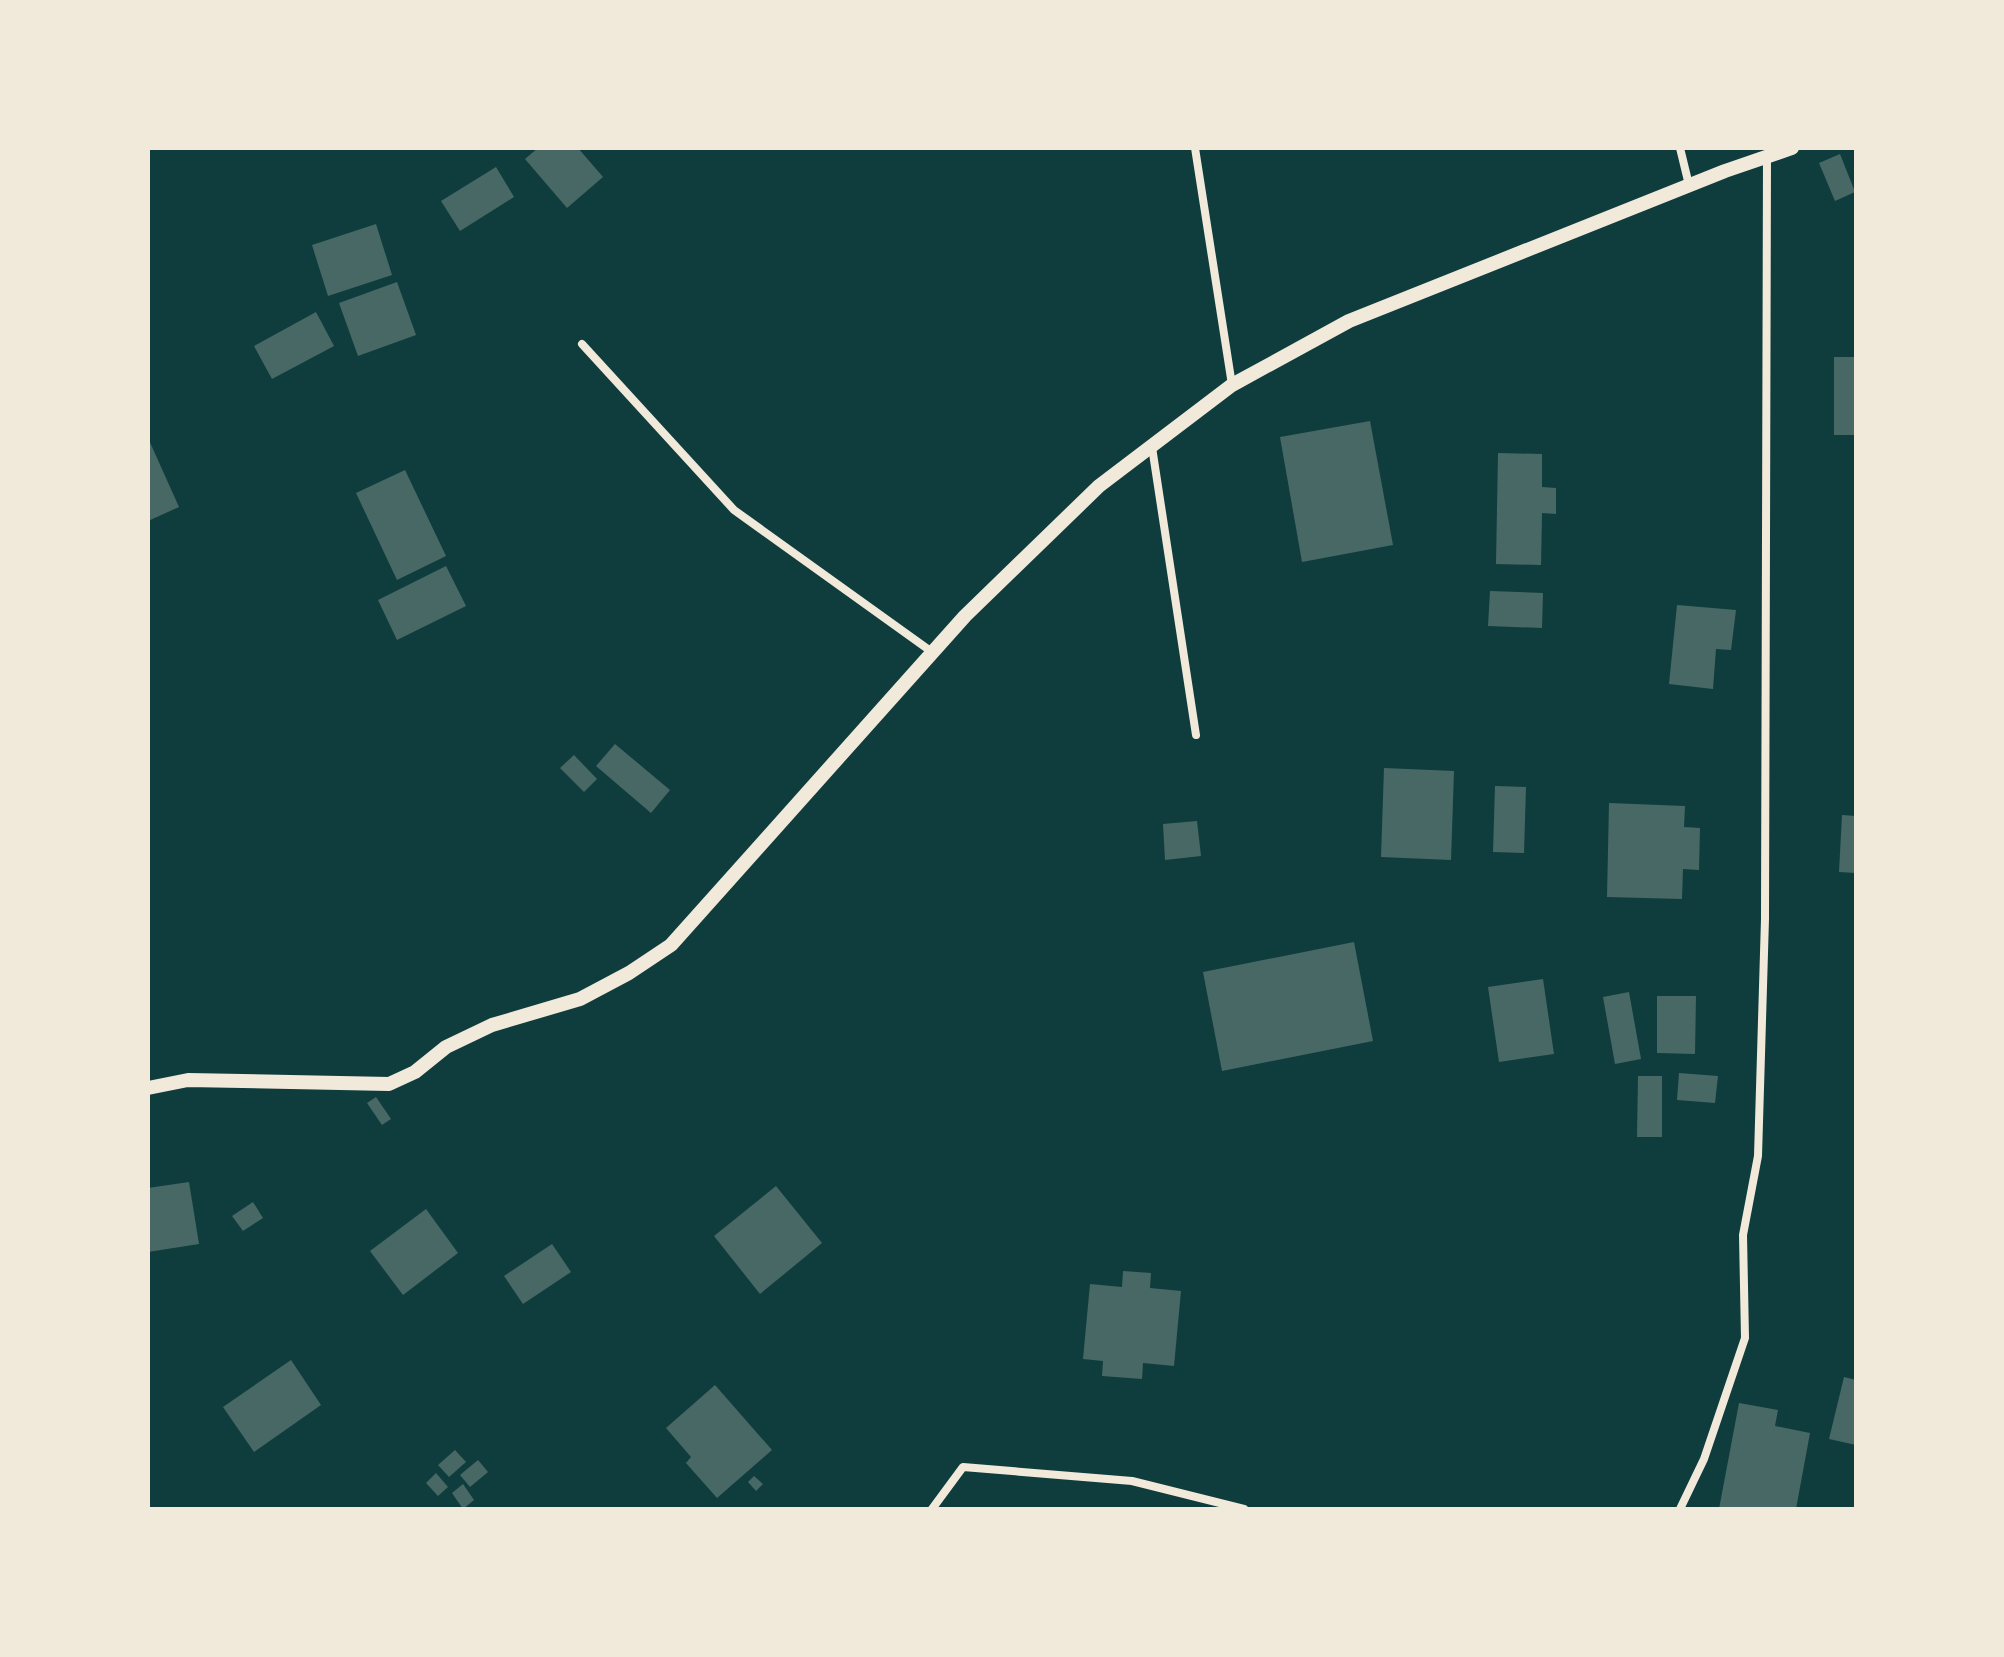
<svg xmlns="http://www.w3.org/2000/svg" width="2004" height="1657" font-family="Lato,sans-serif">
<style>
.building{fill:#486865}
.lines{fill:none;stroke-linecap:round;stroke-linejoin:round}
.minor{stroke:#f1e9da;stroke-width:8}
.tertiary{stroke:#f1e9da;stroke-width:14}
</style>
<rect width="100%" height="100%" fill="#0f3d3e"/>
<g class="building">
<path d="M538,148H578L603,177L567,208L525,159Z"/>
<path d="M1840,154L1855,192L1835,201L1819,163Z"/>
<path d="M496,167L514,197L460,231L441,201Z"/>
<path d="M376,224L392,275L328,296L312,245Z"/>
<path d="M397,282L416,335L358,356L339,303Z"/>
<path d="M316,312L334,346L272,379L254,346Z"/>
<rect x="1834" y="357" width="22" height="78"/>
<path d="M1370,421L1393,545L1302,562L1280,437Z"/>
<path d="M148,438L179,507L148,521Z"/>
<path d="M1498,453L1542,454V487L1556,488V514L1542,513L1541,565L1496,564Z"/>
<path d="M405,470L446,556L397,580L356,493Z"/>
<path d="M446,566L466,606L397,640L378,600Z"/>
<path d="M1490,591L1543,593L1542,628L1488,626Z"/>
<path d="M1677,605L1736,610L1731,650L1716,649L1713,689L1669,684Z"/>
<path d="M615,744L670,790L651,813L596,766Z"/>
<path d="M574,755L597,779L584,792L560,768Z"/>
<path d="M1384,768L1454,771L1451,860L1381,857Z"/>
<path d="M1495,786L1526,787L1524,853L1493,852Z"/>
<path d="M1609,803L1685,806L1684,827L1700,828L1699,870L1683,869L1682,899L1607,897Z"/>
<path d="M1842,815L1856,816V873L1839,872Z"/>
<path d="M1197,821L1201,856L1165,860L1163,824Z"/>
<path d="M1354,942L1373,1041L1222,1071L1203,972Z"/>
<path d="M1543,979L1554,1054L1499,1062L1488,987Z"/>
<path d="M1629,992L1641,1059L1615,1064L1603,997Z"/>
<path d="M1657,996H1696L1695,1054L1657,1053Z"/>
<path d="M1679,1073L1718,1076L1715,1103L1677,1100Z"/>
<path d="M1638,1076H1662V1137H1637Z"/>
<path d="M376,1097L391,1119L382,1125L367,1103Z"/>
<path d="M189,1182L199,1244L148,1252V1188Z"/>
<path d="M776,1186L822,1243L760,1294L714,1236Z"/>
<path d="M253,1202L263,1218L243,1231L232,1216Z"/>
<path d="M426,1209L458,1253L403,1295L370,1251Z"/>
<path d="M552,1244L571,1272L523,1304L504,1276Z"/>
<path d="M1123,1271L1151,1273L1150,1288L1181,1291L1174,1366L1143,1363L1142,1379L1102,1376L1103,1361L1083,1359L1090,1284L1122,1287Z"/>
<path d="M291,1360L321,1405L254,1452L223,1407Z"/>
<path d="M1844,1377L1856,1380V1445L1829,1439Z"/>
<path d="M715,1385L772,1450L717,1498L686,1463L691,1457L666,1428Z"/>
<path d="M1739,1403L1778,1410L1775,1426L1810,1433L1796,1509H1719Z"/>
<path d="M455,1450L466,1462L449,1477L438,1465Z"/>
<path d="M478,1460L488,1472L470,1487L460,1475Z"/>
<path d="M436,1473L448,1487L438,1496L426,1483Z"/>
<path d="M754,1476L763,1484L756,1491L748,1482Z"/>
<path d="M463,1484L474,1500L463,1509L452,1493Z"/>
</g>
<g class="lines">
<g class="minor">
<path d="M1195,148L1232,385"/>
<path d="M1680,148L1689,185"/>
<path d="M582,344L734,510L932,652"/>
<path d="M1152,447L1196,735"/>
<path d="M932,1509L963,1467L1132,1481L1244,1509"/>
<path d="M1680,1509L1704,1459L1745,1338L1743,1235L1758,1156L1765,919L1767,156"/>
</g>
<path class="tertiary" d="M148,1088L188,1080L389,1084L415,1072L446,1047L492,1025L580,999L629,973L671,945L965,616L1099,486L1232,385L1349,321L1725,171L1792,148"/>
</g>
<rect width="2004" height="1657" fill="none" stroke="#f1e9da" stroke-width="300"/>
</svg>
